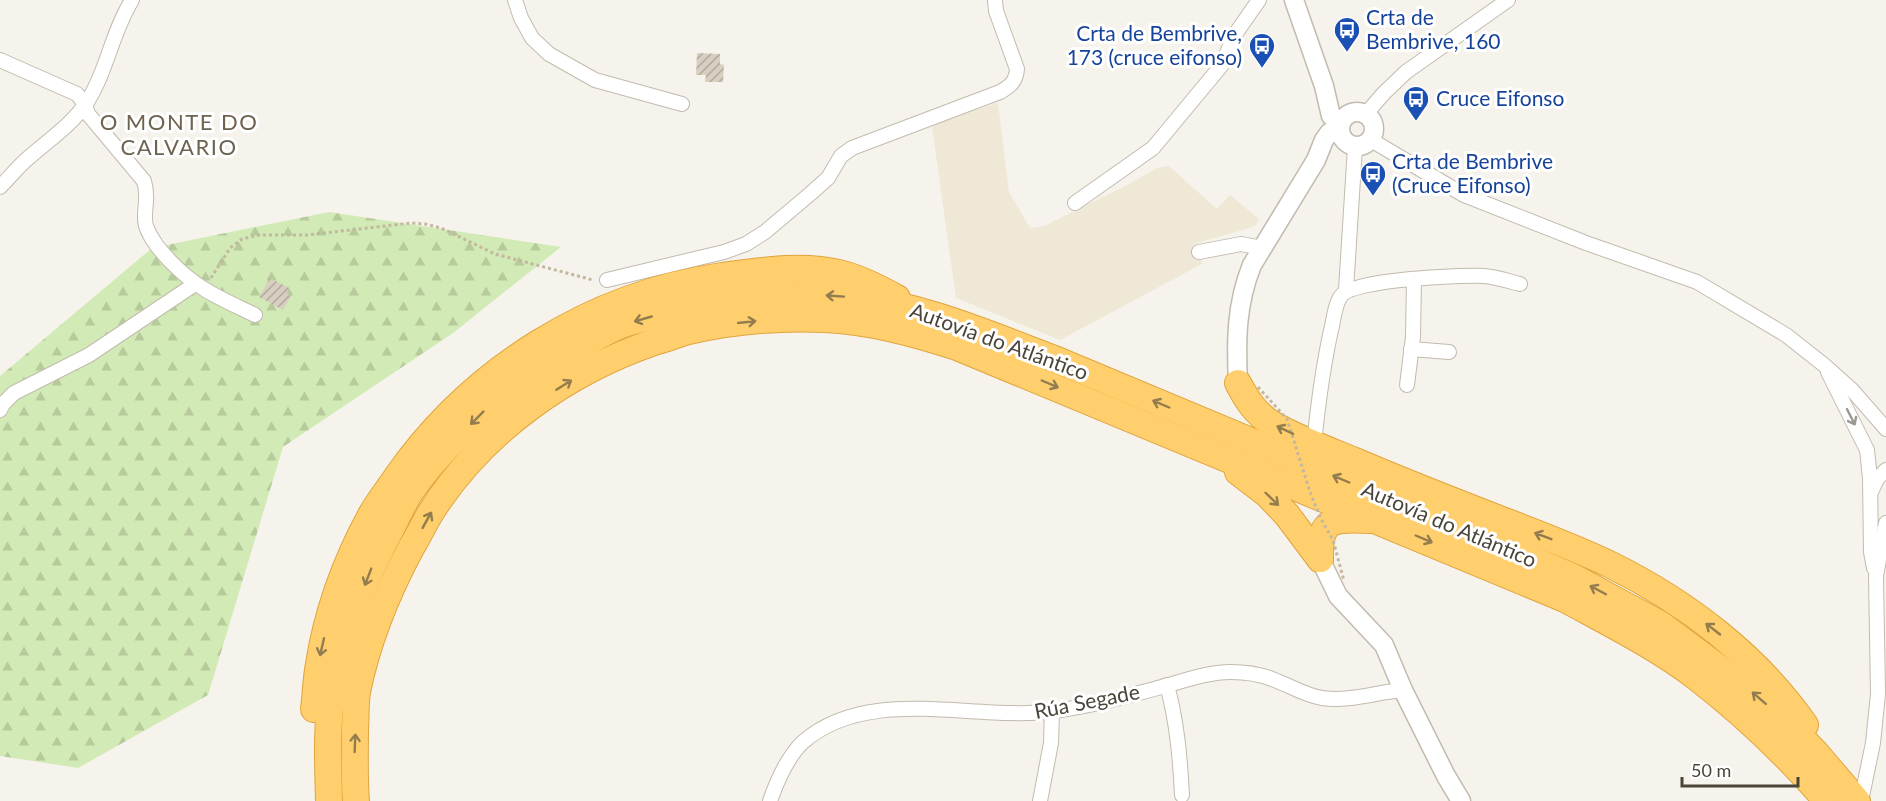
<svg xmlns="http://www.w3.org/2000/svg" width="1886" height="801" font-family="Lato,sans-serif">
<style>
.education{fill:#efe8d6}
.forest{fill:url(#forest-firs)}
.building{fill:url(#building-hatch)}
.lines{fill:none;stroke-linecap:round;stroke-linejoin:round}
.minor-casing{stroke:#c2bbae;stroke-width:16}
.tertiary-casing{stroke:#c2bbae;stroke-width:21}
.motorway-casing{stroke:#e0a43c;stroke-width:28}
.path{stroke:#c4b79f;stroke-width:3;stroke-dasharray:3 3;stroke-linecap:butt}
.minor{stroke:#fff;stroke-width:14}
.tertiary{stroke:#fff;stroke-width:18}
.motorway{stroke:#ffcf6e;stroke-width:26}
.path-bridge{stroke:#c4b79f;stroke-width:3;stroke-dasharray:3 3;stroke-linecap:butt}
.oneway{stroke:#937c4e}
.oneway2{stroke:#9c9892}
.labels{text-anchor:middle;stroke-width:6;stroke-linejoin:round;paint-order:stroke}
.transit-label{font-size:21px;fill:#164399;stroke:#fff;text-anchor:start}
.street-label{font-size:21px;fill:#4b4439;stroke:#fff}
.neighbourhood-label{font-size:22px;letter-spacing:1.5px;fill:#6e6250;stroke:#fff}
</style>
<defs>
<pattern id="forest-firs" width="22" height="20" patternUnits="userSpaceOnUse" patternTransform="scale(1.5)"><rect width="22" height="20" fill="#d2eab5"/><path d="M5 1l3.5 6h-7zM16 11l3.5 6h-7z" fill="#b6ca9c"/></pattern>
<pattern id="building-hatch" width="6" height="6" patternUnits="userSpaceOnUse" patternTransform="scale(1.5)"><rect width="6" height="6" fill="#d8cfc1"/><path d="M-1 1l2-2M0 6l6-6M5 7l2-2" fill="none" stroke="#b1aa9e"/></pattern>
</defs>
<rect width="100%" height="100%" fill="#f6f3ec"/>
<path class="education" d="M998,103L1009,192L1030,228L1044,226L1131,183L1157,168L1169,166L1217,209L1230,195L1259,219L1256,225L1246,229L1197,243L1202,264L1060,340L956,298L932,127L940,121Z"/>
<path class="forest" d="M329,212L561,247L453,333L283,447L208,695L78,768L0,756V376L152,248Z"/>
<g class="building">
<path d="M697,53L720,54V64L724,65L723,82H705L706,75H696Z"/>
<path d="M270,278L289,288L287,293L291,296L283,310L259,297Z"/>
</g>
<g class="lines">
<g class="minor-casing">
<g id="minor">
<path d="M515,0L521,18L532,38L549,54L595,80L682,104"/>
<path d="M0,60L77,94L85,104L88,114L144,181C150,200 142,211 146,226C151,240 160,250 170,261C198,290 220,298 255,315"/>
<path d="M1366,114L1383,94L1406,72L1508,0"/>
<path d="M1371,140L1464,195L1586,243L1697,282L1786,335L1824,365L1852,390L1886,429"/>
<path d="M0,187C9,178 17,168 26,160C47,141 71,126 87,102C107,71 112,32 132,0"/>
<path d="M1075,203L1153,148L1221,66L1236,33L1259,0"/>
<path d="M1199,252L1241,244L1262,248"/>
<path d="M607,280L724,252L746,244L765,232L810,194L828,178L841,156L852,148L1000,92C1011,86 1016,81 1017,69L996,11L995,0"/>
<path d="M1346,290L1355,147"/>
<path d="M1411,349L1449,352"/>
<path d="M1828,372L1867,450L1870,478L1871,552L1874,568"/>
<path d="M1407,385L1413,337L1414,279"/>
<path d="M0,410L3,404L14,393L89,355L195,284"/>
<path d="M1314,444C1318,404 1323,365 1332,326C1334,317 1335,304 1341,296C1352,279 1462,275 1484,276C1496,277 1508,281 1520,284"/>
<path d="M1871,492L1877,479L1886,470"/>
<path d="M1167,685C1177,722 1180,757 1182,795"/>
<path d="M770,801C777,781 787,757 803,742C870,684 974,722 1054,711C1092,706 1128,696 1165,686C1186,680 1209,672 1231,672C1244,672 1259,674 1272,679C1289,685 1304,695 1322,698C1350,702 1376,692 1403,690"/>
<path d="M1040,801L1051,743L1052,712"/>
<path d="M1861,801L1873,743L1878,694L1876,576L1886,523"/>
</g>
</g>
<g class="tertiary-casing">
<g id="tertiary">
<path d="M1294,0L1324,86L1331,116L1341,123"/>
<circle cx="1357" cy="129" r="17"/>
<path d="M1238,383C1236,342 1236,304 1252,265L1316,160L1324,140L1329,133L1340,127"/>
<path d="M1320,559L1338,596L1384,645L1403,690L1446,776L1461,801"/>
</g>
</g>
<g class="motorway-casing">
<g id="motorway">
<path d="M1238,383C1247,400 1255,413 1272,424C1298,439 1328,450 1355,461C1404,482 1453,501 1502,520C1539,534 1576,548 1611,565C1686,602 1757,656 1805,725"/>
<path d="M1238,472L1268,495L1287,515L1320,559"/>
<path d="M1320,559C1319,517 1334,518 1371,520"/>
<path d="M314,709C316,694 316,679 319,664C327,613 346,561 371,515C378,502 388,490 396,478C471,370 592,294 722,276C760,271 802,264 839,273C860,278 879,288 897,298"/>
<path d="M329,801C328,763 326,724 333,686C344,631 367,574 393,525C399,513 405,499 413,488C449,437 500,397 552,364C574,350 597,335 621,325C634,320 648,318 661,314C722,297 784,290 847,297C919,304 986,333 1052,358L1500,545L1575,578L1608,596L1660,624L1754,694L1785,721L1816,753L1857,801"/>
<path d="M356,801C354,777 355,753 355,728C356,717 355,704 357,692C367,642 387,593 411,548C419,535 425,521 433,509C484,430 567,372 654,342C666,339 677,334 689,331C733,321 778,317 824,319C870,321 914,333 957,347L1565,599C1609,623 1655,646 1695,676C1743,713 1787,755 1827,801"/>
</g>
</g>
<path class="path" d="M211,278L230,248L242,239L259,235H307L411,223L425,224L441,228L495,254L593,280"/>
<use href="#minor" class="minor"/>
<use href="#tertiary" class="tertiary"/>
<use href="#motorway" class="motorway"/>
<path class="path-bridge" d="M1258,387L1287,419L1310,492L1321,519L1333,540L1344,581"/>
</g>
<defs><path id="oneway-shaft" d="M-6 0H5M1.5-3L5.5 0L1.5 3" fill="none" stroke-width="1.6" stroke-linecap="round" stroke-linejoin="round" transform="scale(1.5)"/></defs>
<g class="oneway">
<use href="#oneway-shaft" transform="translate(835 296) rotate(-176)"/>
<use href="#oneway-shaft" transform="translate(643 319) rotate(164)"/>
<use href="#oneway-shaft" transform="translate(747 322) rotate(-6)"/>
<use href="#oneway-shaft" transform="translate(1050 384) rotate(23)"/>
<use href="#oneway-shaft" transform="translate(564 385) rotate(-32)"/>
<use href="#oneway-shaft" transform="translate(1161 404) rotate(-157)"/>
<use href="#oneway-shaft" transform="translate(477 418) rotate(135)"/>
<use href="#oneway-shaft" transform="translate(1285 430) rotate(-154)"/>
<use href="#oneway-shaft" transform="translate(1341 479) rotate(-157)"/>
<use href="#oneway-shaft" transform="translate(1272 499) rotate(44)"/>
<use href="#oneway-shaft" transform="translate(427 520) rotate(-61)"/>
<use href="#oneway-shaft" transform="translate(1543 536) rotate(-159)"/>
<use href="#oneway-shaft" transform="translate(1424 539) rotate(23)"/>
<use href="#oneway-shaft" transform="translate(368 577) rotate(111)"/>
<use href="#oneway-shaft" transform="translate(1598 590) rotate(-152)"/>
<use href="#oneway-shaft" transform="translate(1713 629) rotate(-142)"/>
<use href="#oneway-shaft" transform="translate(322 647) rotate(103)"/>
<use href="#oneway-shaft" transform="translate(1759 698) rotate(-139)"/>
<use href="#oneway-shaft" transform="translate(355 743) rotate(-88)"/>
</g>
<use class="oneway2" href="#oneway-shaft" transform="translate(1851 417) rotate(63)"/>
<defs>
<g id="bus-pin" transform="scale(1.35)"><path d="M0 17L-7.5 6A9.5 9.5 0 1 1 7.5 6Z" fill="#1a4fb4" stroke="#fff"/><path d="M-5-6H5V4H4V6H2V4H-2V6H-4V4H-5ZM-3.5-4V0h7V-4ZM-3.5 1.2v1.5H-2V1.2ZM2 1.2v1.5H3.5V1.2Z" fill="#fff"/></g>
</defs>
<g fill-rule="evenodd">
<use href="#bus-pin" x="1347" y="30"/>
<use href="#bus-pin" x="1262" y="46"/>
<use href="#bus-pin" x="1416" y="99"/>
<use href="#bus-pin" x="1373" y="174"/>
</g>
<g class="labels">
<g class="transit-label">
<text x="1366" y="25">Crta de<tspan x="1366" dy="24">Bembrive, 160</tspan></text>
<text x="1242" y="41" text-anchor="end">Crta de Bembrive,<tspan x="1242" dy="24">173 (cruce eifonso)</tspan></text>
<text x="1436" y="106">Cruce Eifonso</text>
<text x="1392" y="169">Crta de Bembrive<tspan x="1392" dy="24">(Cruce Eifonso)</tspan></text>
</g>
<g class="street-label">
<text transform="translate(999 342) rotate(20)" y="7">Autovía do Atlántico</text>
<text transform="translate(1449 525) rotate(23)" y="7">Autovía do Atlántico</text>
<text transform="translate(1087 702) rotate(-11)" y="7">Rúa Segade</text>
</g>
<g class="neighbourhood-label">
<text x="179" y="130">O MONTE DO<tspan x="179" dy="25">CALVARIO</tspan></text>
</g>
</g>
<path d="M1682 777v9h116v-9" fill="none" stroke="#4b4439" stroke-width="3"/>
<text x="1691" y="777" font-size="18" fill="#4b4439" stroke="#ffffff" stroke-width="4.5" paint-order="stroke">50 m</text>
</svg>
